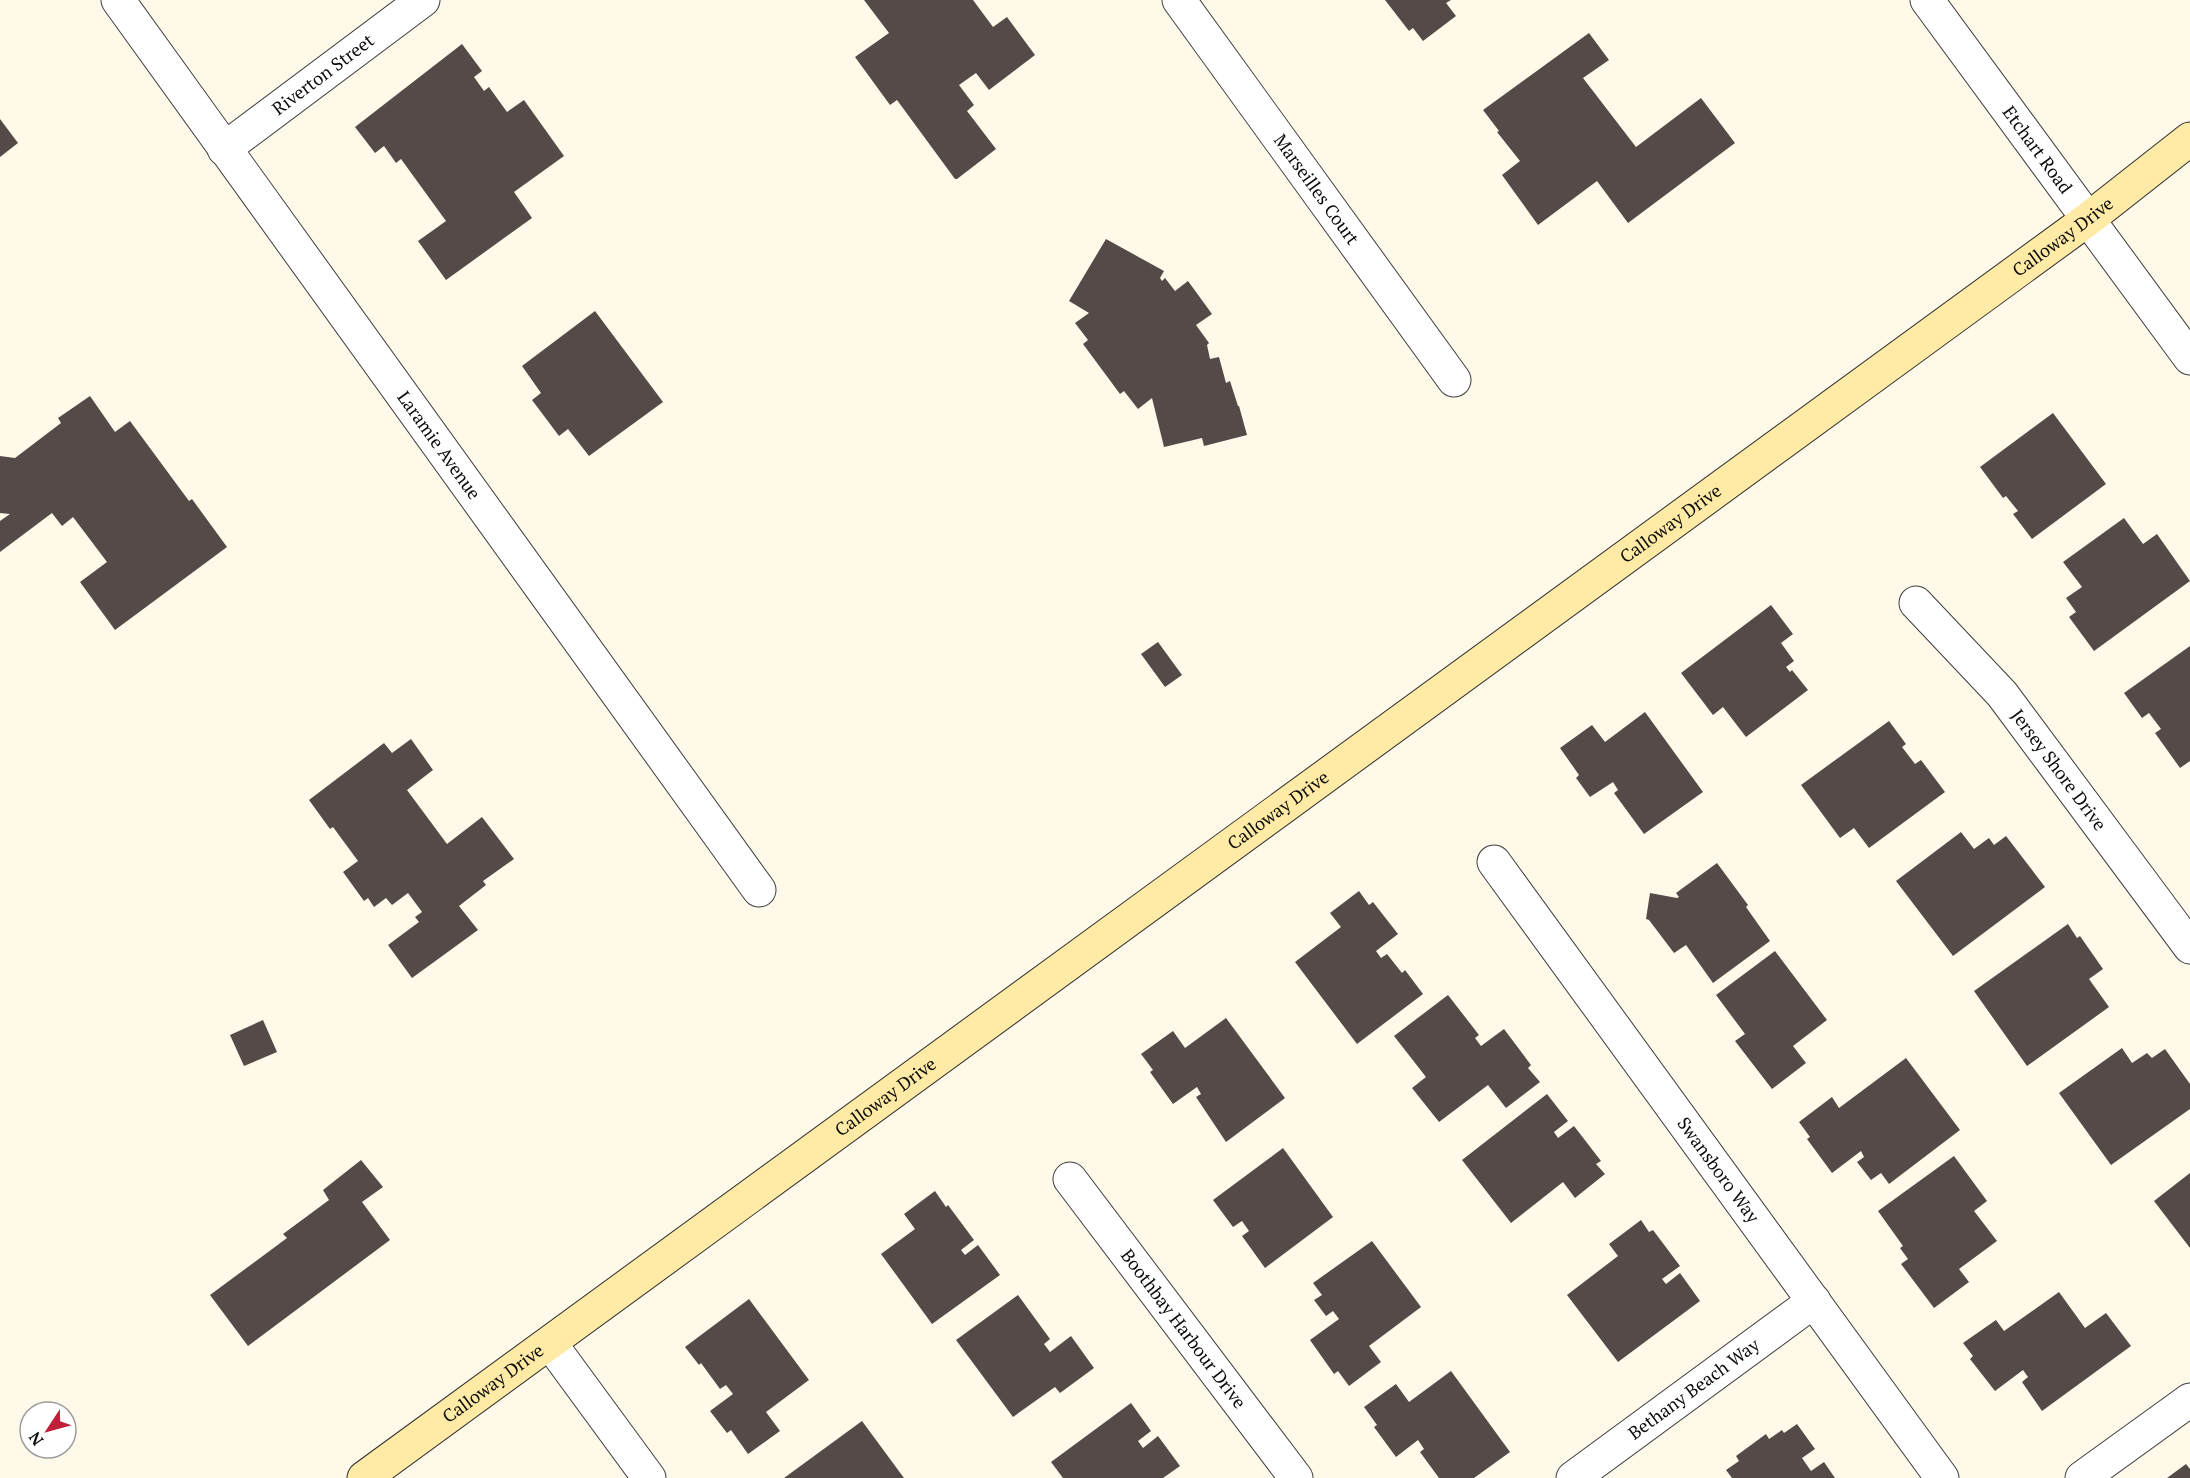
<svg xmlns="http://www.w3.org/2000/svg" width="2190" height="1478" font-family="'PT Serif',serif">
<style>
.building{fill:#544b48}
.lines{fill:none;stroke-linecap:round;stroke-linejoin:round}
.minor-casing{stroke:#3e3e3e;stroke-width:35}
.tertiary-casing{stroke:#3e3e3e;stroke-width:35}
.secondary-casing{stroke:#2d2d2d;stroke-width:35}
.minor{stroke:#fff;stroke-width:33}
.tertiary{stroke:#fff;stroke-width:33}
.secondary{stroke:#ffeba5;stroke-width:33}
.labels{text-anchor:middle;stroke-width:6;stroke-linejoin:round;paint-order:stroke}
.street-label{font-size:18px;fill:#0b0b0b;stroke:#fff}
</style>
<rect width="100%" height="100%" fill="#fff9ea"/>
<g class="building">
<path d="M864,0H973L993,27L1007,17L1035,55L989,90L976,73L959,85L974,105L967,111L996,149L957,179H955L897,100L890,105L855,57L889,33Z"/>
<path d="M1385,0H1451L1446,3L1456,16L1423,41L1413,28L1409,31Z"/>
<path d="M1589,33L1609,60L1583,78L1636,147L1701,98L1735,143L1628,223L1597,181L1538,225L1502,175L1520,161L1497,132L1499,131L1483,110Z"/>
<path d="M462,44L482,71L474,77L484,91L489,87L507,112L524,100L564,156L514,192L532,218L446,280L418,241L446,221L401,159L396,163L384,146L375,153L355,127Z"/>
<path d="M0,119L18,143L0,157Z"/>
<path d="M1106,239L1164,271L1160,278L1162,281L1165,278L1175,291L1188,281L1212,314L1196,325L1209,343L1207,345L1210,359L1219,357L1226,383L1230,381L1238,406H1239L1247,435L1204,446L1202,438L1164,447L1152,398L1138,409L1124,391L1120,394L1083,344L1088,340L1075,323L1089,313L1069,301Z"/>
<path d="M595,311L663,402L589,456L568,429L559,436L532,400L541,393L522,366Z"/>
<path d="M90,396L115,432L130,421L189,501L192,499L227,547L115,630L80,582L107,562L73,517L62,526L52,513L0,552V521L10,514L0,513V456L15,458L61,423L58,418Z"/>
<path d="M2053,413L2106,484L2032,539L2013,514L2018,511L2006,496L2003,498L1980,467Z"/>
<path d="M2124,518L2143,544L2157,534L2190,581L2094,651L2069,617L2076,612L2066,598L2082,587L2063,562Z"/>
<path d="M1771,605L1793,634L1781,643L1794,661L1786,667L1790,672L1792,670L1808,690L1746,737L1723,707L1713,715L1681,673Z"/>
<path d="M1158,642L1182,675L1165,687L1141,654Z"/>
<path d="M2190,646V761L2180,768L2155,733L2161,729L2149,713L2142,718L2124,693Z"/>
<path d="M1645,712L1703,792L1644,834L1614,793L1618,790L1613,782L1590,797L1576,778L1579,775L1560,748L1592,725L1605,742Z"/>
<path d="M1889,721L1906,744L1902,747L1915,764L1921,760L1945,792L1869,848L1854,828L1840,838L1801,785Z"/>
<path d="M411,739L433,770L407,790L447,844L482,817L514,859L483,881L486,885L459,906L478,930L412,978L388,945L419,922L415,917L422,912L408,893L392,905L386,898L374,907L368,898L364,901L343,872L358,861L333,827L330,829L309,800L384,743L392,753Z"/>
<path d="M1961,832L1974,849L1989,838L1994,845L2006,836L2045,887L1953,956L1896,881Z"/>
<path d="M1717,863L1748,905L1746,907L1770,941L1713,983L1686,945L1674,953L1649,920L1646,919L1650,893L1677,898L1679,897L1676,893Z"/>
<path d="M1359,891L1369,905L1373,902L1398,934L1376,951L1381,958L1387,954L1402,973L1405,970L1423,994L1357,1044L1295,962L1341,927L1330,913Z"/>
<path d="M2068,924L2077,938L2080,936L2103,969L2089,979L2109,1007L2027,1066L1974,991Z"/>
<path d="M1775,951L1827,1020L1793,1046L1806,1063L1772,1089L1735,1041L1745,1034L1716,995Z"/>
<path d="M1448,995L1479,1035L1475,1038L1481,1046L1504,1029L1531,1065L1528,1068L1540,1082L1506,1108L1488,1085L1439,1122L1412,1088L1426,1077L1394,1036Z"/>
<path d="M1226,1018L1285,1098L1226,1142L1196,1097L1201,1094L1197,1087L1173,1104L1150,1072L1153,1070L1141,1054L1173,1031L1185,1048Z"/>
<path d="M263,1020L277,1052L244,1066L230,1035Z"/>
<path d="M2122,1048L2132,1063L2147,1053L2152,1058L2165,1049L2190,1084V1109L2111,1165L2059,1093Z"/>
<path d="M1906,1058L1960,1130L1889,1184L1881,1173L1871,1180L1857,1162L1864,1157L1861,1151L1832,1173L1807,1139L1810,1137L1799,1122L1832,1097L1839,1108Z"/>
<path d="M1547,1094L1568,1121L1554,1132L1558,1138L1574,1126L1601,1161L1596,1164L1605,1174L1575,1198L1563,1182L1511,1223L1462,1160Z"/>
<path d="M1283,1148L1333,1217L1265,1268L1242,1236L1249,1231L1242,1221L1233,1227L1213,1200Z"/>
<path d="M1954,1156L1987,1201L1974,1211L1997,1241L1959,1269L1969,1282L1934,1308L1901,1264L1908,1259L1900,1248L1903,1246L1878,1211Z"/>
<path d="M361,1160L383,1187L362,1202L390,1240L248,1346L210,1295L287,1238L283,1234L329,1200L323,1190Z"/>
<path d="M2190,1173V1248L2154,1201Z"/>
<path d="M935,1191L946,1207L948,1205L974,1240L961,1250L965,1255L978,1245L1000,1275L932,1324L881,1254L915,1229L904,1214Z"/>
<path d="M1641,1220L1649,1232L1653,1230L1680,1266L1662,1279L1666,1284L1680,1273L1700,1301L1618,1362L1567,1295L1618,1256L1609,1244Z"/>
<path d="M1372,1241L1421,1307L1369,1346L1381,1362L1349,1386L1338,1371L1334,1374L1310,1340L1339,1319L1333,1311L1326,1316L1314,1300L1322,1295L1313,1283Z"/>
<path d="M2059,1292L2085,1328L2106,1313L2131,1346L2042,1411L2022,1382L2028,1377L2023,1370L1995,1391L1970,1359L1973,1356L1963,1343L1996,1320L2004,1331Z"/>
<path d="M1018,1295L1050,1339L1044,1344L1050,1352L1071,1336L1094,1368L1060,1393L1055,1387L1013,1417L956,1340Z"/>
<path d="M749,1299L809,1380L766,1412L780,1431L748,1454L731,1430L727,1433L710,1411L733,1394L726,1385L720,1389L701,1363L699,1365L685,1347Z"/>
<path d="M1451,1371L1510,1452L1474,1478H1439L1420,1452L1424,1449L1418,1440L1396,1457L1374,1427L1377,1425L1364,1407L1396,1384L1409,1402Z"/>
<path d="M1131,1403L1151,1431L1138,1441L1143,1448L1158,1436L1180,1466L1163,1478H1063L1051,1462Z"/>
<path d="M862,1421L904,1478H784Z"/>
<path d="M1797,1424L1815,1449L1802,1458L1811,1471L1824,1462L1835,1478H1732L1726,1470L1739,1461L1736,1456L1766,1434L1769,1439L1782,1430L1784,1433Z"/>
<path d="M2186,1464L2190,1469V1478H2167Z"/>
</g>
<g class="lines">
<g class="minor-casing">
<g id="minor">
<path id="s1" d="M118,0L759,890"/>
<path id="s2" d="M1179,0L1454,380"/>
<path id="s3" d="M224,149L423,0"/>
<path id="s4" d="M1916,603L2002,694L2190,947"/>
<path id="s5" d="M1494,862L1942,1478"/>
<path id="s6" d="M1070,1179L1296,1478"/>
<path d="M550,1343L649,1478"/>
<path id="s7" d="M1573,1478L1814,1301"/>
<path d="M2082,1478L2190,1400"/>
</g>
</g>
<g class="tertiary-casing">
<g id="tertiary">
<path id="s8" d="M1927,0L2190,358"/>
</g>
</g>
<g class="secondary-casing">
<g id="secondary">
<path id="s9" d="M364,1478L2087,220L2190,139"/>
</g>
</g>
<use href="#minor" class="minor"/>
<use href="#tertiary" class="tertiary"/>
<use href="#secondary" class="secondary"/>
</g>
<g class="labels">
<g class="street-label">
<text dy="6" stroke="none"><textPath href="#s3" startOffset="124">Riverton Street</textPath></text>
<text dy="6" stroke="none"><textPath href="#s8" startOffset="186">Etchart Road</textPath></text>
<text dy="6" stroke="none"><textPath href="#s2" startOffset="234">Marseilles Court</textPath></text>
<text dy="6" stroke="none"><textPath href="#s9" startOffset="2104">Calloway Drive</textPath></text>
<text dy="6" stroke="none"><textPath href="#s1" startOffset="549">Laramie Avenue</textPath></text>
<text dy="6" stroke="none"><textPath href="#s9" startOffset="1618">Calloway Drive</textPath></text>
<text dy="6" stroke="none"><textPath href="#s4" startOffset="220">Jersey Shore Drive</textPath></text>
<text dy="6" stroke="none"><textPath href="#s9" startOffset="1132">Calloway Drive</textPath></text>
<text dy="6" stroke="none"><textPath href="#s9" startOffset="646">Calloway Drive</textPath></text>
<text dy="6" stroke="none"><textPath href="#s5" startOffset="381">Swansboro Way</textPath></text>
<text dy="6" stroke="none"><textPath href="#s6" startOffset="188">Boothbay Harbour Drive</textPath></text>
<text dy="6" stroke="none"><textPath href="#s9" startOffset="160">Calloway Drive</textPath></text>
<text dy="6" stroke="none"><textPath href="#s7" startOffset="150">Bethany Beach Way</textPath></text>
</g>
</g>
<g transform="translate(48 1430) rotate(234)"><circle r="28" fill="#ffffff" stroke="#9d9d9d" stroke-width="1.5"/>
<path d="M0-4.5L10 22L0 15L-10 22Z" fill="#bf2039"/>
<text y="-9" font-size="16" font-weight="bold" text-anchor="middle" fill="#0b0b0b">N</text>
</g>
</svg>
